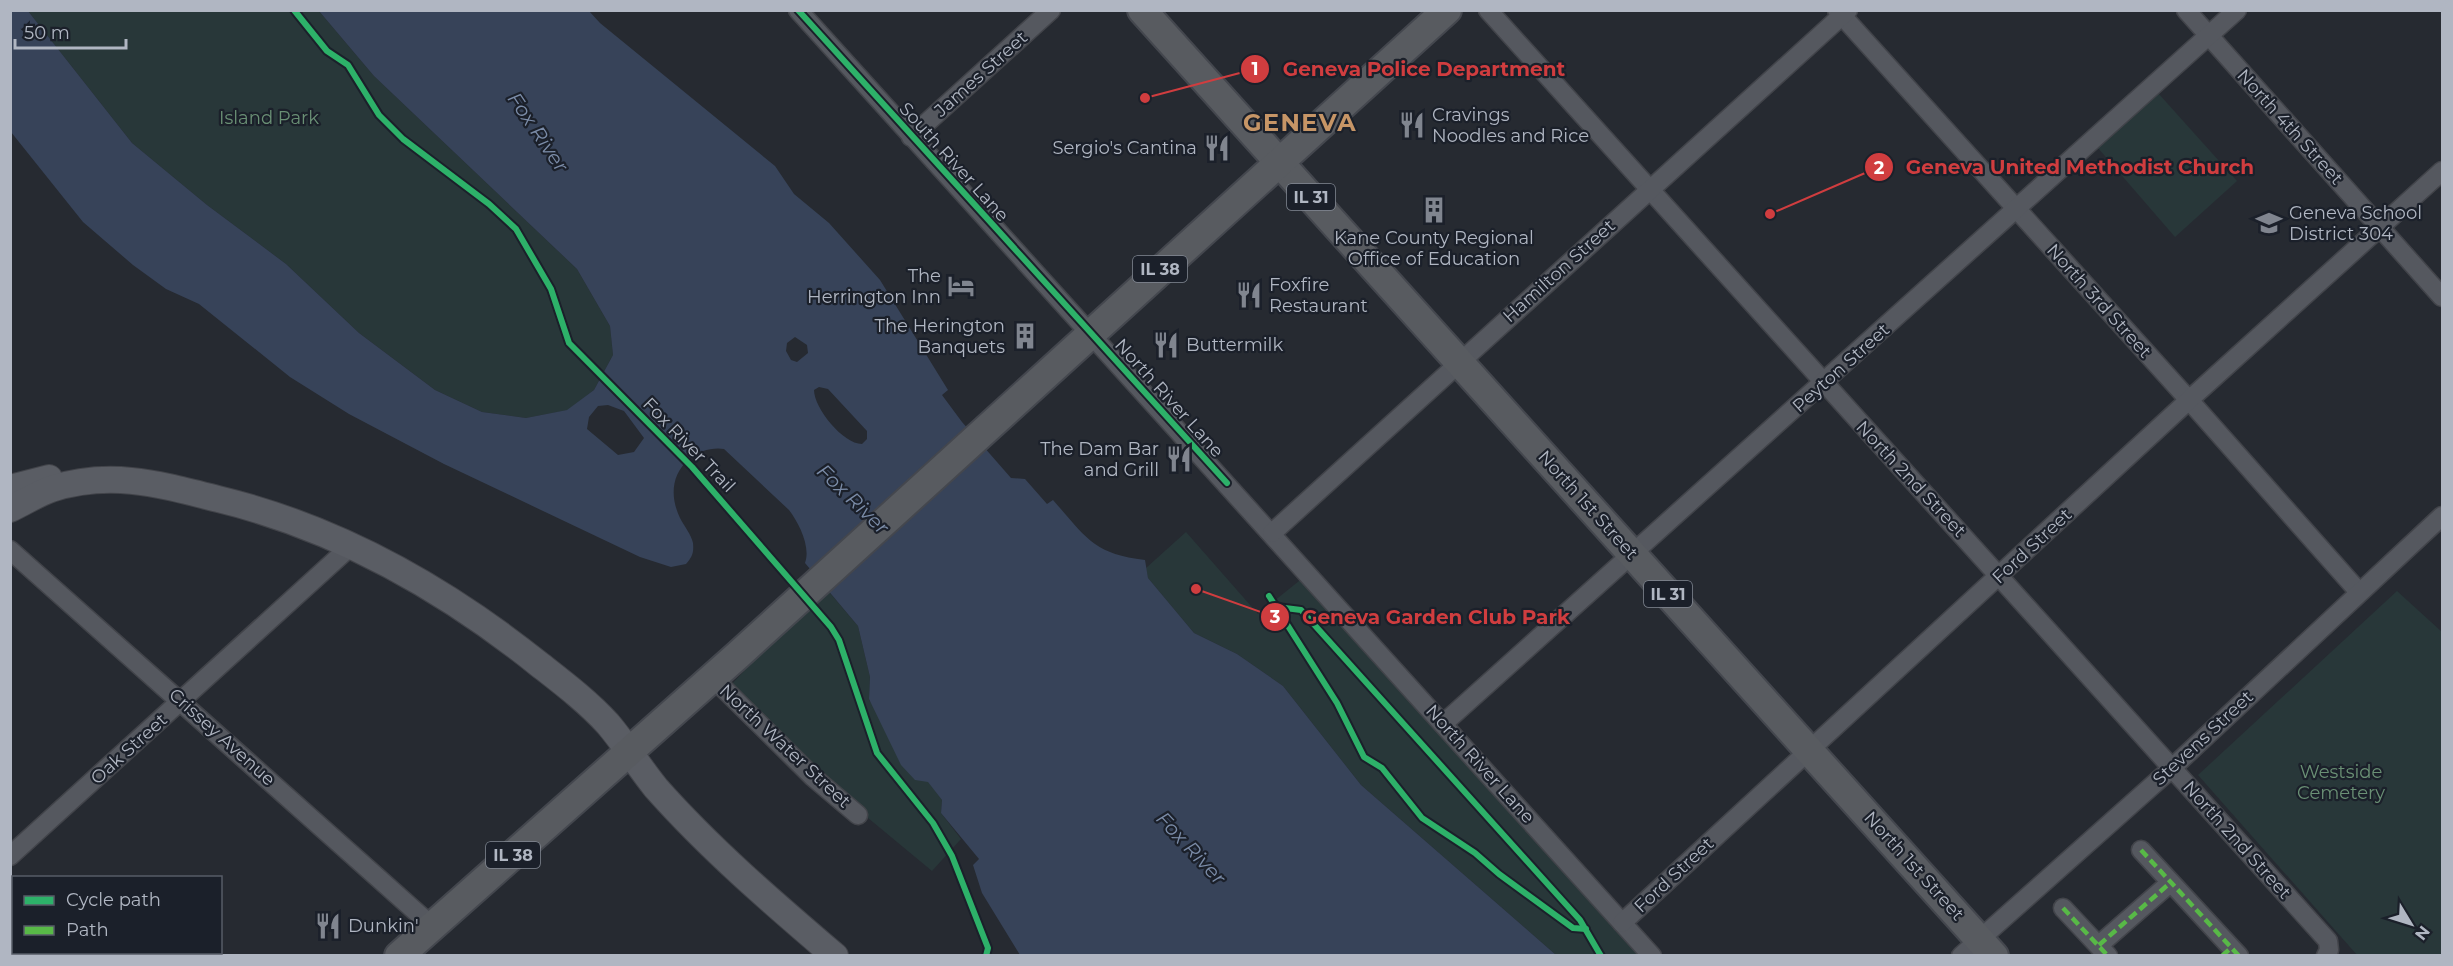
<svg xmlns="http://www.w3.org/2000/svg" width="2453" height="966" font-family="Montserrat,sans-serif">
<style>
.green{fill:#283739}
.water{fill:#374359;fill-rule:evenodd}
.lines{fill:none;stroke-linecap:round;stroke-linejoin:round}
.street-casing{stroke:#42444a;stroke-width:21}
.secondary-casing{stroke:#42444a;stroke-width:28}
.primary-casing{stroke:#44474e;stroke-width:32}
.street{stroke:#55585f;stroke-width:18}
.secondary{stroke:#5a5d64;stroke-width:26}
.primary{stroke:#585b60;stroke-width:28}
.quiet{stroke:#58b947;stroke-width:4.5;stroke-dasharray:9 4.5;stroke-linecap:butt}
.cycleway-casing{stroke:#1b202a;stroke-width:10}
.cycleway{stroke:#2db169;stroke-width:6}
.labels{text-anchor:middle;stroke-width:4.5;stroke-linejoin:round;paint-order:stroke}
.shield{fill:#1b202a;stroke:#838994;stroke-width:1.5}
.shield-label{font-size:16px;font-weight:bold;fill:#b0b6c2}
.street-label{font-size:18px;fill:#b0b6c2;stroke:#1b202a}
.poi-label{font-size:18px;fill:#b0b6c2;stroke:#1b202a;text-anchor:start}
.park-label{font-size:18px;fill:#6a9075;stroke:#1b202a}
.water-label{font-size:20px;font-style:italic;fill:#7b8ca8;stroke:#1b202a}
.district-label{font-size:24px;font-weight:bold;letter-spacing:1.5px;fill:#c69566;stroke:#1b202a}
.leader{fill:none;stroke:#d03d3f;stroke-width:2}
.callout-dot{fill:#d03d3f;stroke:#1b202a;stroke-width:2}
.mark-label{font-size:18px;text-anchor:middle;font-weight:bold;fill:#fff}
.callout-label{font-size:20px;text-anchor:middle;font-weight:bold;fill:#d03d3f;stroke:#1b202a;stroke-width:4.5;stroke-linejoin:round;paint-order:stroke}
</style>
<rect width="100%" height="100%" fill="#262a31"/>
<g class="green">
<path d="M28,11H319L374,76L577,269L610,326L613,355L594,390L568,410L526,418L482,412L435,390L359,333L286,264L207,205L132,143Z"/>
<path d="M2158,93L2237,181L2175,237L2098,148Z"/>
<path d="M1186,532L1258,614L1309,573L1652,955H1556L1361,785L1283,686L1237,654L1194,633L1148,578L1146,568Z"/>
<path d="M824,586L858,626L870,677L869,700L942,800L941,813L961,839L932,871L815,774L729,687Z"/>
<path d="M2397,591L2442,632V955H2357L2198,775Z"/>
</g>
<path class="water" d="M11,11H28L132,143L207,205L286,264L359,333L435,390L482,412L526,418L567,410L594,390L613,355L610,326L577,269L374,76L319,11H589L600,23L775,166L794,194L829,223L880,280L948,390L942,395L962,422L1011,478L1025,479L1047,504L1053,500C1086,537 1093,554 1145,560L1148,578L1194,633L1237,654L1283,686L1361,785L1556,955H1020L982,893L973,865L979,859L941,813L942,800L928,782L915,780L901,765L869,699L870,677L858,626L805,563C811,547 799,523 789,510L724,449C713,447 698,451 689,459C671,475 670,497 680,518C684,526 691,534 693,543C694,553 692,557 686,564L671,567L640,557L444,464L349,414L290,377L199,304L166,289L133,265L83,222L11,132ZM795,337L807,345L808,353L797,362L791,360L786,351L787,343ZM819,387L828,389L867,431V439L862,444C843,444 814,408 814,390ZM608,405L624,411L644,438L634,452L618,455L587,429L589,417L598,406Z"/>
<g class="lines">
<g class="street-casing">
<g id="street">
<path d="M798,10L1652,956"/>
<path d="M1488,10L2328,941L2329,950L2326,956"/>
<path d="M1837,10L2189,400L2359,592"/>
<path d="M2186,10L2442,297"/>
<path d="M911,137L1051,10"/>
<path d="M1272,533L1848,10"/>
<path d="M10,550L432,926"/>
<path d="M712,677L813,777L858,815"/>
<path d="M1444,723L2237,10"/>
<path d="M2141,850L2239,956"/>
<path d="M10,856L352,545"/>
<path d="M2063,908L2108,956"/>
<path d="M1622,923L2189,400L2442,171"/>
<path d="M2099,945L2170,883"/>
<path d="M10,954L12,956"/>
<path d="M1961,956L2172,768L2442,516"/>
</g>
</g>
<g class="secondary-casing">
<g id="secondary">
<path d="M10,488L49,478"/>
<path d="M10,509C23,503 37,494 51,489C111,470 159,484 218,499C338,528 444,588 540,665C563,683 588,702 608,724C625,744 639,767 656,788C710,849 773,903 835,956"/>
</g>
</g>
<g class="primary-casing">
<g id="primary">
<path d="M1142,10L1994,956"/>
<path d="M399,956L738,655L1447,10"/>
</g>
</g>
<use href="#street" class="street"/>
<use href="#secondary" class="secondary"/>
<use href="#primary" class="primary"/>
<g class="quiet">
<path d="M2141,850L2239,956"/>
<path d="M2063,908L2108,956"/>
<path d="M2099,945L2170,883"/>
<path d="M2222,956L2232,947"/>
</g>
<g class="cycleway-casing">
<g id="cycleway">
<path d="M294,10L327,51L348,65L379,115L403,139L489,204L516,229L551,289L569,343L692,467L831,627L839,640L877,753L933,823L952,856L988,948L986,956"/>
<path d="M798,10L1227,483"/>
<path d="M1269,596L1337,703L1364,757L1382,768L1422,818L1475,853L1499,874L1573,928L1586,929"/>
<path d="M1277,607L1301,610L1580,920L1601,956"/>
</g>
</g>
<use href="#cycleway" class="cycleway"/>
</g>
<defs>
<g id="restaurant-bare" transform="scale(2.07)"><path d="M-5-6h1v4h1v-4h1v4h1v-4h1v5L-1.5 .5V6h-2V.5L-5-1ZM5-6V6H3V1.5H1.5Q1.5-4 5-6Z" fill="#80858f" stroke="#1b202a" stroke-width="2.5" paint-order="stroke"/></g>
<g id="building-bare" transform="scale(2.07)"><path d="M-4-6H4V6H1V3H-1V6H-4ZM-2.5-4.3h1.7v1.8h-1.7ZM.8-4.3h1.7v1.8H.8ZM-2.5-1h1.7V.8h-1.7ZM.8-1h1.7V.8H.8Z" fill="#80858f" stroke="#1b202a" stroke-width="2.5" paint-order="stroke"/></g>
<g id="school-bare" transform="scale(2.07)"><path d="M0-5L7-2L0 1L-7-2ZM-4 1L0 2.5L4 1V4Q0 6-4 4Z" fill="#80858f" stroke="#1b202a" stroke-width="2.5" paint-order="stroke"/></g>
<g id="hotel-bare" transform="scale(2.07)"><path d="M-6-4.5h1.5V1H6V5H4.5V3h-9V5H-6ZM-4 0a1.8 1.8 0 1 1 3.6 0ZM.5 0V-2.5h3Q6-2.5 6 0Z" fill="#80858f" stroke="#1b202a" stroke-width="2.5" paint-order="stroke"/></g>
</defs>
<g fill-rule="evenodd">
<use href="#restaurant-bare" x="1412" y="125"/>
<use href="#restaurant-bare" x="1217" y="148"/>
<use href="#building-bare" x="1434" y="210"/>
<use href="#school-bare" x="2269" y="223"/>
<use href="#hotel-bare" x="961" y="286"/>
<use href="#restaurant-bare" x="1249" y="295"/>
<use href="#building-bare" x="1025" y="336"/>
<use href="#restaurant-bare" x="1166" y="345"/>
<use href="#restaurant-bare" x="1179" y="459"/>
<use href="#restaurant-bare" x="328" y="926"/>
</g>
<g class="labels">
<g class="shield">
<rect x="1287" y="184" width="48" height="26" rx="4.5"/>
<rect x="1133" y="256" width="54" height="26" rx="4.5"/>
<rect x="1644" y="581" width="48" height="26" rx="4.5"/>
<rect x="486" y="842" width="54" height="26" rx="4.5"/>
</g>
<g class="shield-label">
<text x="1311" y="203">IL 31</text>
<text x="1160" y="275">IL 38</text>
<text x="1668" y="600">IL 31</text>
<text x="513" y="861">IL 38</text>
</g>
<g class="street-label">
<text transform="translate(981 74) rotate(-42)" y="6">James Street</text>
<text transform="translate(2290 127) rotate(48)" y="6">North 4th Street</text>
<text transform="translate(954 162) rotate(48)" y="6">South River Lane</text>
<text transform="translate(1559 271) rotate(-42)" y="6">Hamilton Street</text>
<text transform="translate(2099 301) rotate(48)" y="6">North 3rd Street</text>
<text transform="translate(1841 368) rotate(-42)" y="6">Peyton Street</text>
<text transform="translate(1169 398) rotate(48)" y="6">North River Lane</text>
<text transform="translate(689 445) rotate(46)" y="6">Fox River Trail</text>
<text transform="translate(1911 479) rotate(47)" y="6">North 2nd Street</text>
<text transform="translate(1588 505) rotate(48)" y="6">North 1st Street</text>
<text transform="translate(2032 546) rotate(-43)" y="6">Ford Street</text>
<text transform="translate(222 737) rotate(42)" y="6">Crissey Avenue</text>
<text transform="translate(2203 738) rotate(-43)" y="6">Stevens Street</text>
<text transform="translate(785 746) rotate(43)" y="6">North Water Street</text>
<text transform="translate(129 749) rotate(-42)" y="6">Oak Street</text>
<text transform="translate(1480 764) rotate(48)" y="6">North River Lane</text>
<text transform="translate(2237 840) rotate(48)" y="6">North 2nd Street</text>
<text transform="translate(1914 866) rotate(48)" y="6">North 1st Street</text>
<text transform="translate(1674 875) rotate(-43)" y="6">Ford Street</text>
</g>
<g class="poi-label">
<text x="1432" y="121">Cravings<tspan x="1432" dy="21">Noodles and Rice</tspan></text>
<text x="1197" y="154" text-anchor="end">Sergio's Cantina</text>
<text x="2289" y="219">Geneva School<tspan x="2289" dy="21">District 304</tspan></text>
<text x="1434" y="244" text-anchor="middle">Kane County Regional<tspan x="1434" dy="21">Office of Education</tspan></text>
<text x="941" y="282" text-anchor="end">The<tspan x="941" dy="21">Herrington Inn</tspan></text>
<text x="1269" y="291">Foxfire<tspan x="1269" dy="21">Restaurant</tspan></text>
<text x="1005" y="332" text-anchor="end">The Herington<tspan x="1005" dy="21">Banquets</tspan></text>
<text x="1186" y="351">Buttermilk</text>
<text x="1159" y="455" text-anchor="end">The Dam Bar<tspan x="1159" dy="21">and Grill</tspan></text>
<text x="348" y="932">Dunkin'</text>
</g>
<g class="park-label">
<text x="269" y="124">Island Park</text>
<text x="2341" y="778">Westside<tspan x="2341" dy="21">Cemetery</tspan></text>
</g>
<g class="water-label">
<text transform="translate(538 132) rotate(56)" y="7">Fox River</text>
<text transform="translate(853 499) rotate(44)" y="7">Fox River</text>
<text transform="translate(1191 848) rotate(47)" y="7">Fox River</text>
</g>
<g class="district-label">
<text x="1300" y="131">GENEVA</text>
</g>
</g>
<path class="leader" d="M1145 98L1255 69M1770 214L1879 167M1196 589L1275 617"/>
<g class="callout-dot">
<circle cx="1145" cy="98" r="6"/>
<circle cx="1770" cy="214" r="6"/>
<circle cx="1196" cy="589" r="6"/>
<circle cx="1255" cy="69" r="15"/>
<circle cx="1879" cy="167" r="15"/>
<circle cx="1275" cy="617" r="15"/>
</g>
<g class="mark-label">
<text x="1255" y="75">1</text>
<text x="1879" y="174">2</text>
<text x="1275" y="623">3</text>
</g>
<g class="callout-label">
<text x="1424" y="76">Geneva Police Department</text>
<text x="2080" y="174">Geneva United Methodist Church</text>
<text x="1436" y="624">Geneva Garden Club Park</text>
</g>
<rect width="2453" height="966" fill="none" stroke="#b0b6c2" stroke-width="24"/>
<rect x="12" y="876" width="210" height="78" fill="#1b202a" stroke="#575c67" stroke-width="1.5"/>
<rect x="24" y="896" width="30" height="9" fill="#2db169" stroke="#575c67" stroke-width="1.5"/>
<text x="66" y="906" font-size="18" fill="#b0b6c2">Cycle path</text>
<rect x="24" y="926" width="30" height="9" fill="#58b947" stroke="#575c67" stroke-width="1.5"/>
<text x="66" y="936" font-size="18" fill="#b0b6c2">Path</text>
<g transform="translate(2411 924) rotate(128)" stroke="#1b202a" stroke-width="4.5" paint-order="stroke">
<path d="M0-4.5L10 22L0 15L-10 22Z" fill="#b0b6c2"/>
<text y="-9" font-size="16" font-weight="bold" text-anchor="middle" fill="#b0b6c2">N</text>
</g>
<path d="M15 39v9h111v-9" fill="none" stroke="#b0b6c2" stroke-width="3"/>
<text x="24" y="39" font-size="18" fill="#b0b6c2" stroke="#1b202a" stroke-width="4.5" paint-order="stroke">50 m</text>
</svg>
